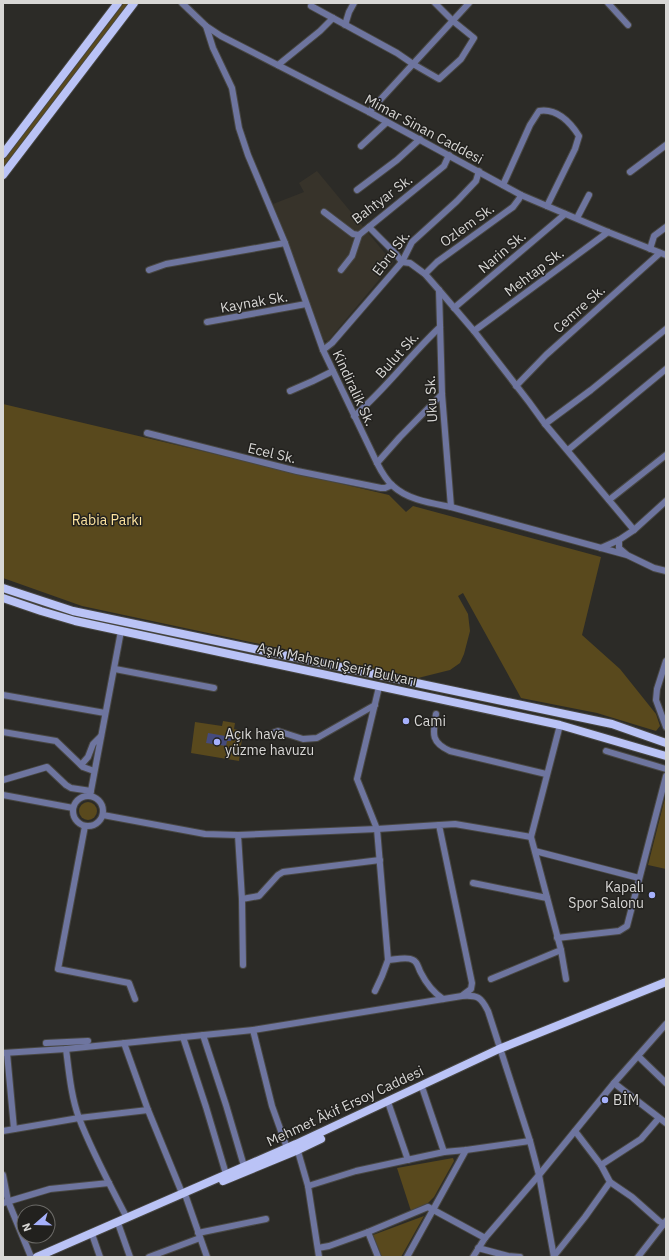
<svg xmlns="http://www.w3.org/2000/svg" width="669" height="1260" font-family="'IBM Plex Sans',sans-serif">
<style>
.built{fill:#37332a}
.green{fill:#59491d}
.water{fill:#454b7d}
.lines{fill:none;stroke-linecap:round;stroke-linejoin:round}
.minor-casing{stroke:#484743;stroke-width:8}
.major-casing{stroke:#484743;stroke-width:10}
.minor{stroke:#6e759f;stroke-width:6}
.major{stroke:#bac3f6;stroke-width:8}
.poi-dot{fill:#a6b1fc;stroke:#22211e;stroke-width:1.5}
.labels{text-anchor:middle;stroke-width:3;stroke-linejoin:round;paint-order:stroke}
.street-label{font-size:14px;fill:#d8d7d5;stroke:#22211e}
.park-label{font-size:14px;fill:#fce29e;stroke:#22211e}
.poi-label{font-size:14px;fill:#d8d7d5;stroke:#22211e;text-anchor:start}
</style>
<rect width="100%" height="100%" fill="#2c2b27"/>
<path class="built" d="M317,171L393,263L328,341L322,340L273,204L304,192L299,183Z"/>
<g class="green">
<path d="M124,3H129L3,169V161Z"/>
<path d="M3,404L389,495L406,512L413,506L601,557L582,635L620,669L656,714L660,726L656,731L597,713L521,698L463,593L458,596L468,614L470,631L464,654L460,663L450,670L418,678L82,606L3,578Z"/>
<path d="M223,721L235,723L234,729L243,731L239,761L191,753L195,722L222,726Z"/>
<path d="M666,794V869L648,865Z"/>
<circle cx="88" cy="811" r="9"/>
<path d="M453,1158L454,1161L434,1197L428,1203L411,1211L397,1168Z"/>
<path d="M424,1216L401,1257H382L373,1235Z"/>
</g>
<path class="water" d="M208,733L231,737V741H227L226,746L206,743Z"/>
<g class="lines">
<g class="minor-casing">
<g id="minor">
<path d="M182,3L206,26L221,36L369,112L521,195L608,232L666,255"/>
<path d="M608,3L628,25"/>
<path d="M311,6L397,53L413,64L439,79L461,59L474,38L453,21L435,3"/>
<path d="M345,25L349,12L354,3"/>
<path d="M206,26L213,48L232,88L239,128L248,155L285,243L323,350L377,463C381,471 386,480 393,486C408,500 431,503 451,507L627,555L654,568L666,571"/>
<path d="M278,65L320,31L333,18"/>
<path d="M369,112L469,3"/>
<path d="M361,146L387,122"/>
<path d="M630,172L666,145"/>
<path d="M503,185L530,125L539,111C557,108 570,122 579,136L575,149L547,206"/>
<path d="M357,190L397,160L420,139"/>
<path d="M324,212L353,234L359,235L444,166L449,155"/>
<path d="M577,218L589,195"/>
<path d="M369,227L396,254L402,262L410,263L425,274L439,290L474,331L529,402L545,424L634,530"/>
<path d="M650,249L654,236L666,227"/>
<path d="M149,270L166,264L285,243"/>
<path d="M341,270L352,256L359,235"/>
<path d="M425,274L437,262L513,207L519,199L521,195"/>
<path d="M439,290L442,394L451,507"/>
<path d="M454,308L565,214"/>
<path d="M207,322L306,304"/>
<path d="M474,331L608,232"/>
<path d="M323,350L332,343L402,262L412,242L457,201L476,181L479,171"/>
<path d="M516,386L546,355L660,253"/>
<path d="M290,391L313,381L333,371"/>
<path d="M354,416C386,389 410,355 440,327"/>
<path d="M545,424L591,390L666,329"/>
<path d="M147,433L297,471L381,488H385L392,485"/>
<path d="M568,450L666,369"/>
<path d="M377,463L400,437L442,394"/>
<path d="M609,500L666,455"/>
<path d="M619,540V548L626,554"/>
<path d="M601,548L619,540L634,530L666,501"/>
<path d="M666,661L657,689L656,700L666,727"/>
<path d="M115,669L214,688"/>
<path d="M379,687L357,779L377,829L388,960"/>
<path d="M3,695L105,713"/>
<path d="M436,714C433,733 430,742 450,751L546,774"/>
<path d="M3,732L56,741L83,767L94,771"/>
<path d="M272,733L278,731L303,739L317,738L375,705"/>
<path d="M606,751L666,769"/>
<path d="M81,765L88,757L93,744L101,736"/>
<path d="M3,780L47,767L66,785L71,788L91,791"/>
<path d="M3,795L73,808"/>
<path d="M90,796L121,631"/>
<circle cx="88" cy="811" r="15"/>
<path d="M103,815L205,834L238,835L377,829L439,825"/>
<path d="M85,826L58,969L129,983L135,999"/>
<path d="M238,835L242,899L243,965"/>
<path d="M535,851L639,878"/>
<path d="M473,883L547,898"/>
<path d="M242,899L259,896L278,875L283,872L380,860"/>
<path d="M557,938L619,931L627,926L666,776"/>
<path d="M561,950L566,979"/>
<path d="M491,979L561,950L531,837L560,725"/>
<path d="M375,991L382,976L388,960C394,960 407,956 413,960C418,962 418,968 421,973C426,983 433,992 443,999"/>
<path d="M463,995L471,989L472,983L439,825L455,824L531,837"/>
<path d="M253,1030L272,1106L287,1148"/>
<path d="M203,1035L226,1105L244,1166"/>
<path d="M183,1037L206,1107L226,1174"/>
<path d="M46,1043L88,1041"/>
<path d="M124,1043L148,1110L182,1193L186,1197L207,1257"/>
<path d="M66,1049C69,1072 71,1096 79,1118C92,1152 110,1185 127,1218"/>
<path d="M3,1053L66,1049L253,1030L462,996C478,995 481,997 488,1011L530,1141L539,1175L554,1257"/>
<path d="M7,1053L14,1129"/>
<path d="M638,1056L666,1083"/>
<path d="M614,1083L666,1123"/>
<path d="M423,1090L444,1152"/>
<path d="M389,1105L408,1160"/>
<path d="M3,1131L79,1118L148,1110"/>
<path d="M297,1148L308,1186L319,1257"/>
<path d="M601,1165L641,1139L659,1118"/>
<path d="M3,1175L8,1201L31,1257"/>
<path d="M610,1182L632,1197L659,1221L666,1225"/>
<path d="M308,1186L356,1171L444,1152L466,1150L530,1141"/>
<path d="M3,1203L50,1189L109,1183"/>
<path d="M119,1226L130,1257"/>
<path d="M368,1232L428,1207L485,1238"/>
<path d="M198,1233L266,1219"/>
<path d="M93,1237L100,1257"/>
<path d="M318,1248L329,1246L368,1232L378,1257"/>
<path d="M478,1248L508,1256L520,1257"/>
<path d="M554,1256L585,1217L610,1182L601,1165L575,1131"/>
<path d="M149,1257L200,1238"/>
<path d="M407,1257L466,1150"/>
<path d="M473,1257L485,1238L539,1175L614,1083L666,1024"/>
<path d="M638,1257L666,1221"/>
</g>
</g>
<g class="major-casing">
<g id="major">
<path d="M3,154L118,3"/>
<path d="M3,175L134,3"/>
<path d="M3,588L73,611L612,724L666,743"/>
<path d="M3,598L41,611L75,621L560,725L666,756"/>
<path d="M223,1181L298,1150L321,1139"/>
<path d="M37,1257L296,1144L499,1049L666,982"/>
</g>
</g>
<use href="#minor" class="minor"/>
<use href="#major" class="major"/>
</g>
<g class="poi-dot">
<circle cx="406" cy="721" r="4"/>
<circle cx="217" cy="742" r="4"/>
<circle cx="652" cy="895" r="4"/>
<circle cx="605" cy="1100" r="4"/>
</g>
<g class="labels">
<g class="street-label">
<text transform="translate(424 129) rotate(28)" y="5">Mimar Sinan Caddesi</text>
<text transform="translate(382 199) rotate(-37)" y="5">Bahtyar Sk.</text>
<text transform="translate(467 225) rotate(-36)" y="5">Ozlem Sk.</text>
<text transform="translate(502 252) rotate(-40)" y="5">Narin Sk.</text>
<text transform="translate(391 253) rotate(-53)" y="5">Ebru Sk.</text>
<text transform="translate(534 272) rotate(-37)" y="5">Mehtap Sk.</text>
<text transform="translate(254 302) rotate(-10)" y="5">Kaynak Sk.</text>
<text transform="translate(579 309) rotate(-42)" y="5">Cemre Sk.</text>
<text transform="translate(397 355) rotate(-48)" y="5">Bulut Sk.</text>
<text transform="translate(354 388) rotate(65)" y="5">Kindiralik Sk.</text>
<text transform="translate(431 399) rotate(-93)" y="5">Uku Sk.</text>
<text transform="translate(272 453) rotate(13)" y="5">Ecel Sk.</text>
<text transform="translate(337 664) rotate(12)" y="5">Aşık Mahsuni Şerif Bulvarı</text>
<text transform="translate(345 1106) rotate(-25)" y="5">Mehmet Âkif Ersoy Caddesi</text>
</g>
<g class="park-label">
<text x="107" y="525">Rabia Parkı</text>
</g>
<g class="poi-label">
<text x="414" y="726">Cami</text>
<text x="225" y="739">Açık hava<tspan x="225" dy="16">yüzme havuzu</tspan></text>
<text x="644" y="892" text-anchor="end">Kapalı<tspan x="644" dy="16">Spor Salonu</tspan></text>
<text x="613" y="1105">BİM</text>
</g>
</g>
<rect width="669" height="1260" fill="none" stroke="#d8d7d5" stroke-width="8"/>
<g transform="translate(36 1224) rotate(250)"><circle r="19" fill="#22211e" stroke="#6b6a67"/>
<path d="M0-3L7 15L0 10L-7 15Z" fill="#a6b1fc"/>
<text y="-6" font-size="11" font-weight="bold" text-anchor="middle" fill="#d8d7d5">N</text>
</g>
</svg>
